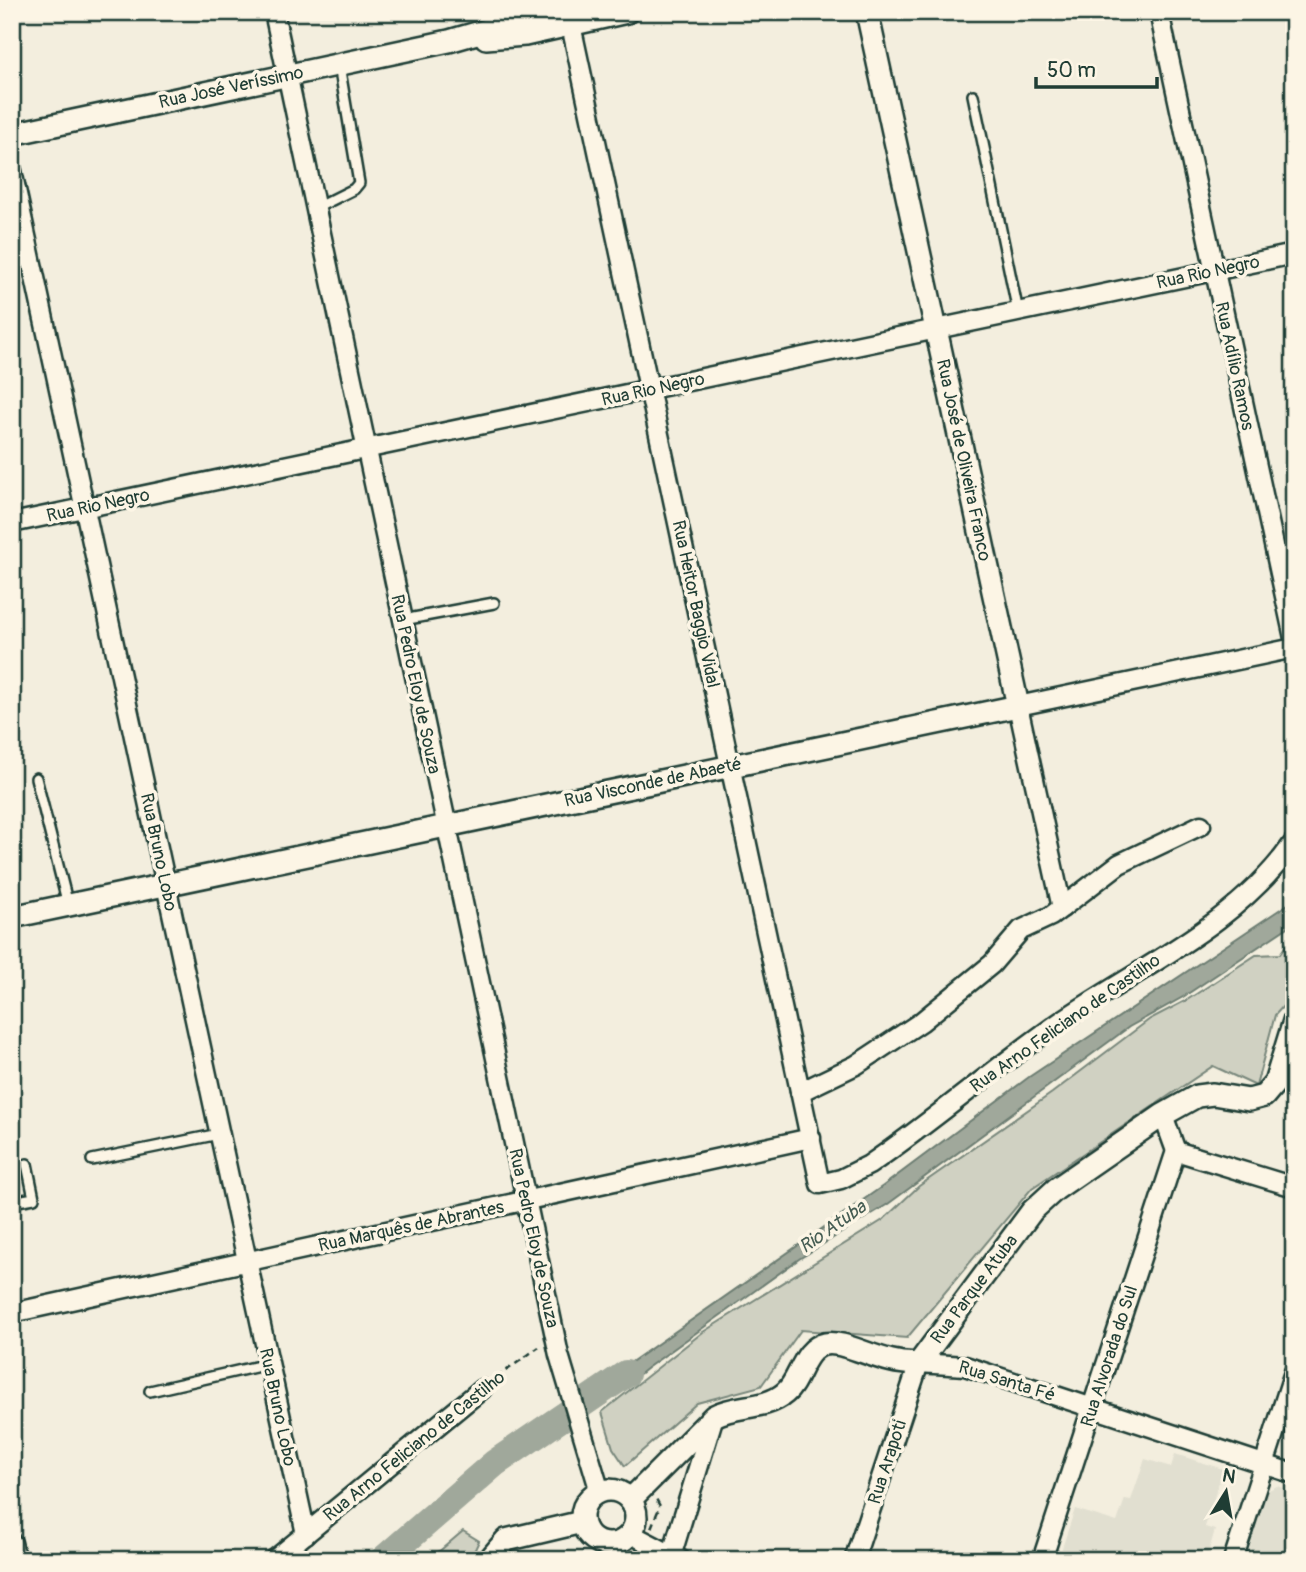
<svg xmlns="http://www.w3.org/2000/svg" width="1306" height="1572" font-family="Pangolin,sans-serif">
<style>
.built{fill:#e1dfd0}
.green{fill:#d0d1c2;stroke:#78877b;stroke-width:2}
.water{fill:#a0a89b;stroke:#6c7d72;stroke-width:2}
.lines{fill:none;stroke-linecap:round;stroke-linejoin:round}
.river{stroke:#a0a89b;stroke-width:28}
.service-casing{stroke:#1f3d34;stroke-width:14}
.minor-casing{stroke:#1f3d34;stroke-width:23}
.tertiary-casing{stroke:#1f3d34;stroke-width:26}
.path{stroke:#1f3d34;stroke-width:2.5;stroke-dasharray:7 5;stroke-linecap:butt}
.service{stroke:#fcf5e5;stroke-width:9}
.minor{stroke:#fcf5e5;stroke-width:18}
.tertiary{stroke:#fcf5e5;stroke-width:21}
.labels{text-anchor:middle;stroke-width:7;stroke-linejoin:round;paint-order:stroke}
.street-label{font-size:18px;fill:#1f3d34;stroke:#fcf5e5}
.water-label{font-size:19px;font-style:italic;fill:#465d53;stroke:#fcf5e5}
</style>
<rect width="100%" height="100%" fill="#f3eede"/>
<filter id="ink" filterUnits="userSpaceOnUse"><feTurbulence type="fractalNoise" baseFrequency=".0143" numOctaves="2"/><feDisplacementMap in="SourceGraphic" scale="14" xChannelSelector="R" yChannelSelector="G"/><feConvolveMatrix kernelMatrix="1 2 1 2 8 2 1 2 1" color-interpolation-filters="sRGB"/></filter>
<g filter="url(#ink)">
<g class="built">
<path d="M1175,1454L1223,1469L1205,1527L1215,1530L1206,1560H1058L1075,1509L1117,1522L1125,1499L1131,1500L1145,1459L1171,1467Z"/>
<path d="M1277,1486L1294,1491V1560H1246L1267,1491Z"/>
</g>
<g class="green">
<path d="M1294,934V1006L1285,1004L1275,1015L1256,1086L1213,1066L1032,1188L907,1338L801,1330L761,1386L697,1403L625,1466L613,1448L602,1412L703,1332L883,1220L919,1186L1052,1093L1150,1019L1187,1000L1256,955L1280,954Z"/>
<path d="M463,1531L479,1541L470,1560H429Z"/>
</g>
<path class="water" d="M1294,900V923L1183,997L1129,1027L888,1204L799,1259L647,1368L596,1409L593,1389L883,1186L1029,1077Z"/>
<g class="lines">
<path class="river" d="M383,1560L495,1463L626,1374"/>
<g class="service-casing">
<g id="service">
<path d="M973,95L1018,312"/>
<path d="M316,208L354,189L359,183L339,65"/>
<path d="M403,620L494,603"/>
<path d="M36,778L68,905"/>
<path d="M92,1160L219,1134"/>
<path d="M12,1202L34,1198L27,1164"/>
<path d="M150,1391L268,1364"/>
</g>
</g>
<g class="minor-casing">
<g id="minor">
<path d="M274,12L559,1355L600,1492"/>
<path d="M1159,12L1294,638"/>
<path d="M571,25L820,1184L841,1179L869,1165C935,1120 995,1067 1060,1022C1140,967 1238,924 1294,842"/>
<path d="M12,171L306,1534"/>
<path d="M12,523L1294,254"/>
<path d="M1062,908L1018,706L1294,648"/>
<path d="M800,1092L856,1065L921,1022L992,964L1021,930L1051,916L1119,864L1201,825"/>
<path d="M1163,1115L1176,1151"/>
<path d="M1176,1151L1294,1187"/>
<path d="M12,1313L811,1138"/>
<path d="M631,1534L681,1560"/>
<path d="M12,1543L16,1560"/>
<path d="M274,1560L482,1389"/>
<path d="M670,1560L714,1416"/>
<path d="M854,1560L919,1363L965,1366L1294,1474"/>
<path d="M1042,1560L1176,1151"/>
<path d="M1233,1560L1294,1372"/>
</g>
</g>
<g class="tertiary-casing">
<g id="tertiary">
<path d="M486,38L525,35L627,12"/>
<path d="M12,134L449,41L549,12"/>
<path d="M12,917L1018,706L867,12"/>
<circle cx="609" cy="1517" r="27"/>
<path d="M630,1500L714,1416C737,1404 765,1410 785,1393C800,1381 803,1348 825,1344C846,1339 884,1367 919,1363L1032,1211L1056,1189L1163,1115L1197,1096L1213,1094L1249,1100L1264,1096L1275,1083L1294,1021"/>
<path d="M489,1560L506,1540L582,1522"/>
</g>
</g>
<g class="path">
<path d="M496,1378L539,1347"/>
<path d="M651,1528L660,1506L656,1499"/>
</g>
<use href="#service" class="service"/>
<use href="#minor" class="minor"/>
<use href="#tertiary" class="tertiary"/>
</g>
</g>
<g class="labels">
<g class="street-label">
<text transform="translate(231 87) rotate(-12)" y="6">Rua José Veríssimo</text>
<text transform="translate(1208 272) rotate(-12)" y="6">Rua Rio Negro</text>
<text transform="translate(1235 366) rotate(78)" y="6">Rua Adílio Ramos</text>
<text transform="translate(653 389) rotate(-12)" y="6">Rua Rio Negro</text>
<text transform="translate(964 460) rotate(78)" y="6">Rua José de Oliveira Franco</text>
<text transform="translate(98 505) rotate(-12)" y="6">Rua Rio Negro</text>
<text transform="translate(696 604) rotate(78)" y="6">Rua Heitor Baggio Vidal</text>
<text transform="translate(416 684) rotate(78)" y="6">Rua Pedro Eloy de Souza</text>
<text transform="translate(653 782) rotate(-12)" y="6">Rua Visconde de Abaeté</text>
<text transform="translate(159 852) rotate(78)" y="6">Rua Bruno Lobo</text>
<text transform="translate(1065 1023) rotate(-35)" y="6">Rua Arno Feliciano de Castilho</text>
<text transform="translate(411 1226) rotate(-12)" y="6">Rua Marquês de Abrantes</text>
<text transform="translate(534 1238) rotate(78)" y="6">Rua Pedro Eloy de Souza</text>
<text transform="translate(974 1289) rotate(-53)" y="6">Rua Parque Atuba</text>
<text transform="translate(1109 1356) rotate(-72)" y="6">Rua Alvorada do Sul</text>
<text transform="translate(1007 1381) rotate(17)" y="6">Rua Santa Fé</text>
<text transform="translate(278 1407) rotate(78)" y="6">Rua Bruno Lobo</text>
<text transform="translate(414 1446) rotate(-39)" y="6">Rua Arno Feliciano de Castilho</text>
<text transform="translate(887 1462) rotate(-72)" y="6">Rua Arapoti</text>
</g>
<g class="water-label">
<text transform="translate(832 1226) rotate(-35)" y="7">Rio Atuba</text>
</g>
</g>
<rect width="1306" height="1572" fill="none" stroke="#fcf5e5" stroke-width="42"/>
<rect x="21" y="21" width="1264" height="1530" fill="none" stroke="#1f3d34" stroke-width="2.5" filter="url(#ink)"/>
<g transform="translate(1226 1492) rotate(11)" stroke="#fcf5e5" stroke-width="5" paint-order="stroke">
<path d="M0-5L12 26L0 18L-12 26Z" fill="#1f3d34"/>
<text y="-10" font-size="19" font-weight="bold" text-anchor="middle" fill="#1f3d34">N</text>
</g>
<path d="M1036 77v10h121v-10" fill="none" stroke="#1f3d34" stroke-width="3.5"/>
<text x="1047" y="77" font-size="21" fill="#1f3d34" stroke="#fcf5e5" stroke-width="5" paint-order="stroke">50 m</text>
</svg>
